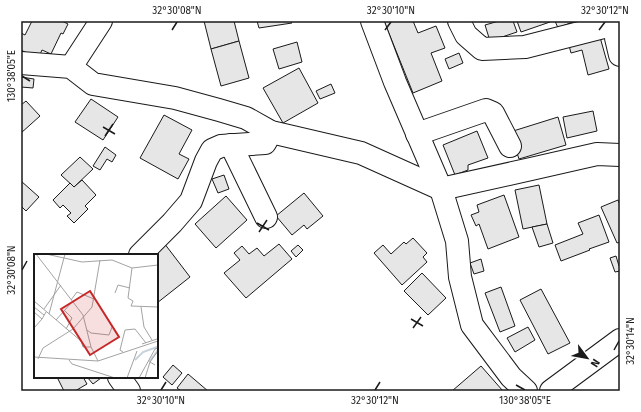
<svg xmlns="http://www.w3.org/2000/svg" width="641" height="412" font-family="'Fira Sans',sans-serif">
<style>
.building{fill:#e6e6e6;stroke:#1a1a1a}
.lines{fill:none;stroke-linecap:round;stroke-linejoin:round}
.minor-casing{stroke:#1a1a1a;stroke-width:24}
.minor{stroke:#fff;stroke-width:22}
.ticks{fill:none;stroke:#1a1a1a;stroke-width:1.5}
.inset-river{fill:none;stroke:#c6d2dc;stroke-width:2}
.inset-road{fill:none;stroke:#a3a3a3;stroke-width:1}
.view{fill:#c62828;fill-opacity:0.15;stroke:#c62828;stroke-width:2}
.inset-edge{fill:none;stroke:#1a1a1a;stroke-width:2}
.neatline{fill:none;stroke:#1a1a1a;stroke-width:1.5}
.ticks-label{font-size:10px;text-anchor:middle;fill:#1a1a1a}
</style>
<rect width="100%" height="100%" fill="#fff"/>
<g class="building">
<path d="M32,21H62L68,24L63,34L61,33L51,54L42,50L38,59L21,50V33L25,35Z"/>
<path d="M204,21H234L239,41L211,49Z"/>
<path d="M257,21H291L292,23L259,28Z"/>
<path d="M384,21H413L418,33L436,26L445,48L431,53L442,81L413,93Z"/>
<path d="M499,21H513L517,32L490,41L485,25Z"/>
<path d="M517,21H550V22L521,32Z"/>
<path d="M555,21H575L558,28Z"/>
<path d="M598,30L609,69L588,75L582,50L571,53L567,38Z"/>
<path d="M239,41L249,78L221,86L211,49Z"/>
<path d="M297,42L302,62L279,69L273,49Z"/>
<path d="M459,53L463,63L449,69L445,59Z"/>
<path d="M299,68L318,103L283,123L263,88Z"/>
<path d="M21,77L34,79L33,88L21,87Z"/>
<path d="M331,84L335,93L320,99L316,91Z"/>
<path d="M91,99L118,117L103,140L75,122Z"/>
<path d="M26,101L40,116L21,133V105Z"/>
<path d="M593,111L597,131L567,138L563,117Z"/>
<path d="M164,115L192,130L179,154L189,159L178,179L140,158Z"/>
<path d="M558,117L566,145L519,159L510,132Z"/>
<path d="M477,131L488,158L468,165V170L455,175L443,145Z"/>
<path d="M105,147L116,155L112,162L107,159L100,170L93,166Z"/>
<path d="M80,157L93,169L74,187L61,175Z"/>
<path d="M224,175L229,189L218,193L212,179Z"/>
<path d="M82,180L96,195L85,206L88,209L74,223L67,216L71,213L63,205L60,208L53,200L70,183L74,187Z"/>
<path d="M21,181L39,197L26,211L21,206Z"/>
<path d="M539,185L547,224L523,229L515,190Z"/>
<path d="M304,193L323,216L307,229L304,225L292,235L276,216Z"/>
<path d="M504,195L519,237L488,249L479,224L476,226L471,215L479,212L477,205Z"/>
<path d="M226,196L247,220L216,248L195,224Z"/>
<path d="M618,200L620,205V242L617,243L601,207Z"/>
<path d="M599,215L609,242L589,249L590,250L561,261L555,245L583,234L578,223Z"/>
<path d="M547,224L553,243L539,247L532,227Z"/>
<path d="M413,238L427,253L423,257L427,262L402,285L374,253L383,245L391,254L404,242L406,244Z"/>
<path d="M164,243L190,277L157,303V255H148Z"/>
<path d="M279,244L292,259L246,298L224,273L240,260L234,253L242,246L249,254L257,248L264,256Z"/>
<path d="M298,245L303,250L296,257L291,251Z"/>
<path d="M616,256L619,266H620V271L615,272L610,258Z"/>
<path d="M481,259L484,271L474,274L470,263Z"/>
<path d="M422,273L446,298L428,315L404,291Z"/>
<path d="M501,287L515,326L500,332L485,293Z"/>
<path d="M541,289L570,343L548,354L520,300Z"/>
<path d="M528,327L535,340L515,352L507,338Z"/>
<path d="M173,365L182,373L172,385L163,377Z"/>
<path d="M481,366L503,391H452Z"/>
<path d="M188,374L208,391H181L177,388Z"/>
<path d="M57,377H83L87,384L75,391H64Z"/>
<path d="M87,377H100L101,378L93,384Z"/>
</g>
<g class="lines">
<g class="minor-casing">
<g id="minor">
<path d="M372,21L395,82L441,189L457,241L460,277L472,325L511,377L526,391"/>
<path d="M459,21L466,35L482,49L525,47L619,23"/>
<path d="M619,21L616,38L620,55"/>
<path d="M21,63L71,67L93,84L175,98L219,110L246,118L271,132L361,153L441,189L531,169L597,154L620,155"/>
<path d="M71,67L101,21"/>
<path d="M417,134L486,110L493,113L510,146"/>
<path d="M231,145L266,217"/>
<path d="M140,255L172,223L191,201L206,161L212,150L221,146L265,143L271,132"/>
<path d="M119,377L129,391"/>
<path d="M551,391L620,340"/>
</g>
</g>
<use href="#minor" class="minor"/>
</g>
<path class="ticks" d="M172,30L177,22M385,30L391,22M599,30L605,22M22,76L30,81M103,127L115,134M105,136L113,124M257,223L269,230M259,232L267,220M22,270L27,261M411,319L423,326M413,328L421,317M614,350L619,341M516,385L525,390M161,390L166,382M375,390L380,382"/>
<g transform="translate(34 254)">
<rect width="124" height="124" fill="#fff"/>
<path class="inset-river" d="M101,106L109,98L123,93M115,108L124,96"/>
<path class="inset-road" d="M2,0L49,61L57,93L64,107M12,0L48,8L78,6L98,14L124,11M98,14L94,44L99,47L97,52L124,53M81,39L84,31L96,34M37,46L43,38L60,45M0,47L47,87L49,93H57M0,53L10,61M107,53L110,73L118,86M10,55L27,31M30,56L38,64L32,75M0,58L8,65L12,58M15,60L31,0M22,66L38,48M0,74L8,65M53,76L57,79L75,81L78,73M108,90L123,85M89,98L86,96L91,76L101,75L112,89M0,103L64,107L124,87M4,105L9,94L39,75L58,53L66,6M35,106L38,110L81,124M121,111L116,108L124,97M93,124L103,97M105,124L121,95L124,94M111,124L116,108"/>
<path class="view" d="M56,37L85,83L56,101L27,55Z"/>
<rect width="124" height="124" class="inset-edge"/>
</g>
<rect width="641" height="412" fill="none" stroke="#ffffff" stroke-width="44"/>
<g transform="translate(587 358) rotate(122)" stroke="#ffffff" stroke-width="3" paint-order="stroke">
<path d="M0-3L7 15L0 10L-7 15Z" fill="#1a1a1a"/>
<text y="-6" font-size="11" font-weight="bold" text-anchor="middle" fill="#1a1a1a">N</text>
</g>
<rect x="22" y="22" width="597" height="368" class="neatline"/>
<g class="ticks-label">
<text x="177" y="14">32°30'08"N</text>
<text x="391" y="14">32°30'10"N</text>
<text x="605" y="14">32°30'12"N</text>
<text transform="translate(11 76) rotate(-90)" y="4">130°38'05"E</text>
<text transform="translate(11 270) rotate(-90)" y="4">32°30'08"N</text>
<text transform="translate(630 341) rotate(-90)" y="4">32°30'14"N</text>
<text x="161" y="404">32°30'10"N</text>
<text x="375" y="404">32°30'12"N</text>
<text x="525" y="404">130°38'05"E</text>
</g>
</svg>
